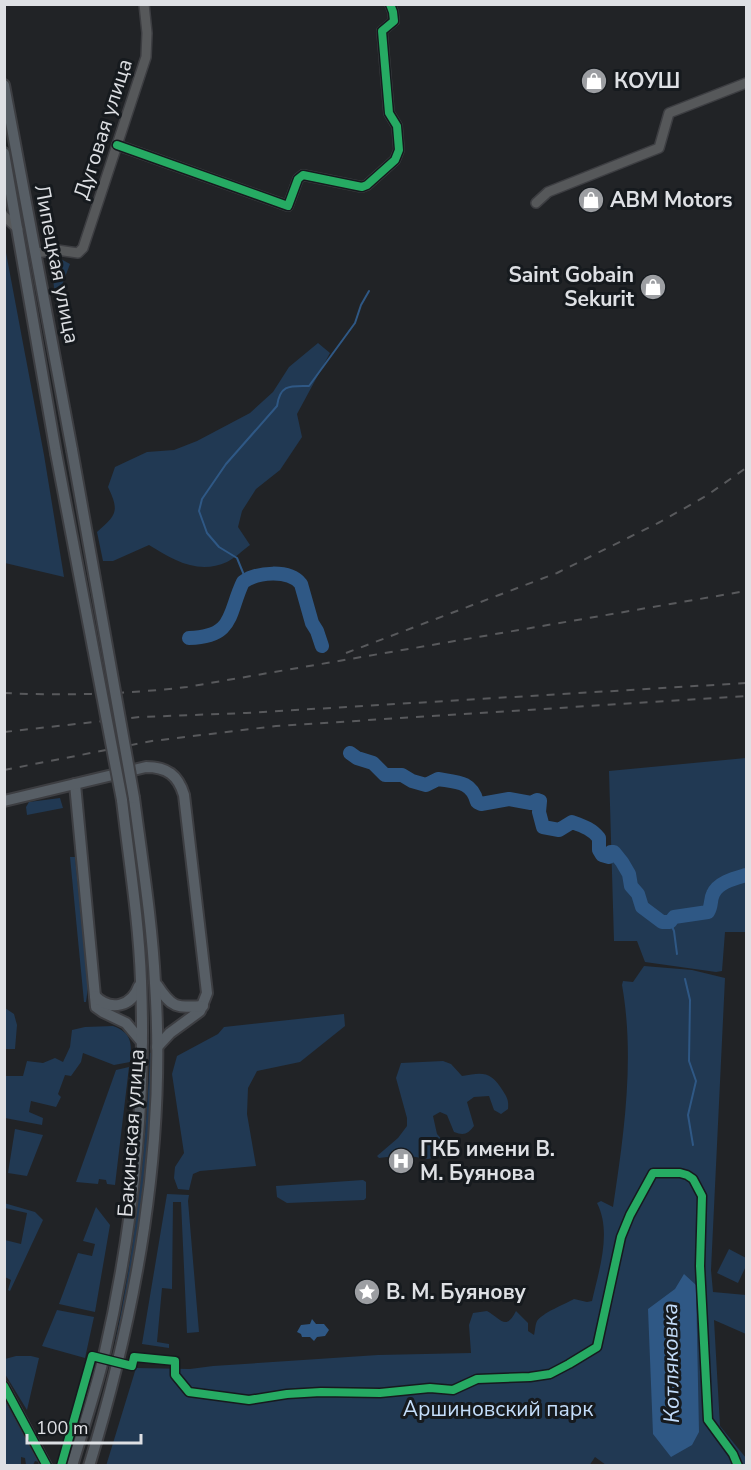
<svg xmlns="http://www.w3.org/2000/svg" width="751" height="1470" font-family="'Nunito Sans',sans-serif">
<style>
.green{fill:#213953}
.water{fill:#2f5885}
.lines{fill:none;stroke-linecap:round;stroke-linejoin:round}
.stream{stroke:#2f5885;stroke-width:2}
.river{stroke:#2f5885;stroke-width:14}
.minor-casing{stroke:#3d3e42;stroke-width:12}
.major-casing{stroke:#3d3e42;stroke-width:14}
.minor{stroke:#56585a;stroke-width:9}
.major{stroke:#575e65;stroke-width:10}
.rail{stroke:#58595c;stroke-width:2;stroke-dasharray:8 8;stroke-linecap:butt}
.major-bridge-casing{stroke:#3d3e42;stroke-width:14;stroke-linecap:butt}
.major-bridge{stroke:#575e65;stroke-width:10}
.cycleway-casing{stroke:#161a1e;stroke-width:11}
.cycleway{stroke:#26ab63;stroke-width:8}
.labels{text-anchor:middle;stroke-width:6;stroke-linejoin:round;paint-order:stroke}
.poi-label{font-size:21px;font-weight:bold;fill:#dee0e4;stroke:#161a1e;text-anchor:start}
.street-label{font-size:21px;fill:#dee0e4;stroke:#161a1e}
.park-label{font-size:21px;fill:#c4defb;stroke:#161a1e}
.water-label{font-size:22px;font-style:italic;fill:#c2dcfa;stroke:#161a1e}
</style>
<rect width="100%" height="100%" fill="#212326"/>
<g class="green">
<path d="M4,242L44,455L64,577L5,563Z"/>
<path d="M59,258L70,264L56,301L50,259Z"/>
<path d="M318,343L330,353L297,414L302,437L280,470L256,489L242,511L238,527L250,545C243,550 235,558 227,562C198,575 173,560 149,545L113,561H103L97,532C116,515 120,512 108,487L115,467L147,452L174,450L197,441L250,413L273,392L289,367Z"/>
<path d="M746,758V932H725L722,971L716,972L645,962L637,941H614L609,771Z"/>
<path d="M60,798L63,808L27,815L26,807L29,802Z"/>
<path d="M70,857H75L88,987L86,1002H84Z"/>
<path d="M644,966L692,970L725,978L711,1270L713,1292L746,1295V1334L714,1320L720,1426L746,1458V1465H606L595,1457L589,1466H106L136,1368L190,1369L213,1366L378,1355L471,1353L469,1325L473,1313L487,1311C501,1319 506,1331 516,1311L528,1323V1331L534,1335C535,1332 535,1325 537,1321C542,1313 565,1304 574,1299L587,1302L592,1301C599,1270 612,1232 597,1203L601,1201L613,1207C624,1134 635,1058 622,985L623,981L633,982Z"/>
<path d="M5,1008L14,1014L17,1025L15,1049H5Z"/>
<path d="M344,1014L345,1026L300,1062L257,1071L248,1088L247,1114L256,1166L200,1171L193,1174L189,1190L178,1189L174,1178L175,1167L184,1153L172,1074L177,1056L218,1034L224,1027Z"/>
<path d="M113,1026C132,1033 132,1043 130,1062L114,1065L83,1053L81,1062L71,1076L65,1075L58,1094L61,1097L56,1107L31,1101L29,1112L43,1118L42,1125L5,1118V1076H23L27,1061L43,1063L55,1058L63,1062L70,1047L72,1030L85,1027Z"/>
<path d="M153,1052C149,1151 138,1247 118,1344L115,1343C135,1247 146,1151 150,1053Z"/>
<path d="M443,1061L451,1064L462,1076C483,1072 491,1071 503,1091C507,1097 509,1101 508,1109L501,1114L494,1110L489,1096L474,1097L467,1102L474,1126C468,1134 464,1136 454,1132L447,1115L440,1112L433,1116L437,1134L448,1147L445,1155L428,1159L403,1155L379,1158L377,1156L398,1138L407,1126V1118L396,1078L401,1063Z"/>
<path d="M129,1067L115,1185L107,1184L106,1180L99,1179L98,1184L76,1182L116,1070Z"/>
<path d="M15,1129L43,1135L27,1176L8,1173Z"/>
<path d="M363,1180L366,1182V1198L364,1200L287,1203L277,1197L276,1186Z"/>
<path d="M167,1194L189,1195L188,1201L199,1332L187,1333L181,1202H173L172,1289L162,1288L157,1342L169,1344V1348L142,1344Z"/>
<path d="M4,1203L35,1212L43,1220L10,1291L8,1290L11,1280L5,1277V1240L21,1244L27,1213L5,1208Z"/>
<path d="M96,1207L110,1225L95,1312L59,1304L78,1253L92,1256L95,1244L83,1241Z"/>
<path d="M729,1249L746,1258V1266L738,1283L717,1273Z"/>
<path d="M57,1310L94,1317L85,1358L42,1346Z"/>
<path d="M16,1356H31L39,1358L27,1410L5,1374V1359Z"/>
<path d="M4,1399L38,1461L40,1457L45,1465H38L39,1462L35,1461L33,1465H26L25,1458L21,1457V1465H5Z"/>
</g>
<g class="water">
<path d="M684,1274L696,1285L699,1432L692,1445L671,1457L653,1434L648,1309L675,1289Z"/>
<path d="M312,1319L316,1324H324L329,1330L325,1336L317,1337L314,1341L310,1337H302L301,1334L297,1332L301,1325L310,1324Z"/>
</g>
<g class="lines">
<g class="stream">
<path d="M246,580L237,558L219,547L207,533L199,511L202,499L226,464L277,406C280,384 290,386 309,386L355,323L361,305L369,291"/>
<path d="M670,922L674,931L677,954"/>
<path d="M685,979L690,1000L689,1061L696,1081L688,1115L693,1145"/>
</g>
<g class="river">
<path d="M189,638C235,637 228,613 243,582C257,572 289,569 301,584L312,623L317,631L322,646"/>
<path d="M350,753L357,758L373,763L385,775H402L412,781L426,785L438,779C456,782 472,781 477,802L481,804L509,799L531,803L537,800L540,801L539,812L543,827L559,830L572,822C583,826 592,829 599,838V850L602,855L609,857L611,852H614L622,862L629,874L631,886L638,894L642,907L662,922H670L674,917L708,912C712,906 710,900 713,894C718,882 736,878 746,875"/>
</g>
<g class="minor-casing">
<g id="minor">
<path d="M117,145L288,206L298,179L303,175L362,187L367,185L395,160L399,150L397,126L389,113L382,31L394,21L393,12L390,4"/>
<path d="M536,203L548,192L659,148L669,113L746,83"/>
<path d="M4,216L18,229"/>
<path d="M36,253L57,250L78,253L83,248L146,57L147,33L144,4"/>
<path d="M4,1386L47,1466"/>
</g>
</g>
<g class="major-casing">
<g id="major">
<path d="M4,85L72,450"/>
<path d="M4,153L56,453"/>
<path d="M75,784L96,1007L103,1012L126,1023L142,1042"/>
<path d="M4,801L146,767C167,767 178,775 184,795L207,993L200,1011L170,1033L157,1047"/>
<path d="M157,985C172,1008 176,1008 203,1006"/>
<path d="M95,996C111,1012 132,1006 139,986"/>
<path d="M72,1466C83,1429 95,1393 104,1356C132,1234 146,1107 141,981C139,921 129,860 122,800"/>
<path d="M89,1466C137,1309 166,1147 155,983C152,921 142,860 134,798"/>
</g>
</g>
<use href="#minor" class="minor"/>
<use href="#major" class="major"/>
<g class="rail">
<path d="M346,653L557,573L660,522L706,496L746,468"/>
<path d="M4,693C63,696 129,694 187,687L746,591"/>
<path d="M4,732L140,717L246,713L746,683"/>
<path d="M4,770L152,741L276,726L746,696"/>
</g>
<g class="major-bridge-casing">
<g id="major-bridge">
<path d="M72,450L134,798"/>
<path d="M56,453L122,800"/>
</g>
</g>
<use href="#major-bridge" class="major-bridge"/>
<g class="cycleway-casing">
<g id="cycleway">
<path d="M117,145L288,206L298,179L303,175L362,187L367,185L395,160L399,150L397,126L389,113L382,31L394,21L393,12L390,4"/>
<path d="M4,1386L47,1466"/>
<path d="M61,1466L92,1356L132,1366L134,1357L175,1361V1375L189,1392L249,1400L287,1394L321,1392L380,1393L430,1388L453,1390L477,1379L530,1377L550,1374L569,1364L597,1347L621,1237L630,1215L653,1173H680L687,1175L693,1179L702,1196L700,1266L708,1420L733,1454L738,1466"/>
</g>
</g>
<use href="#cycleway" class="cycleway"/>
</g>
<defs>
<g id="shop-disc" transform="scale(1.35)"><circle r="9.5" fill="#9c9ea2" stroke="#161a1e"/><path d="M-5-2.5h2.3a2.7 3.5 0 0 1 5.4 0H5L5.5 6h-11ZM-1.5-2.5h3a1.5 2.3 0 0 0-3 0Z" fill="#fff"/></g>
<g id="hospital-disc" transform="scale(1.35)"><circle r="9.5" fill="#9c9ea2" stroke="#161a1e"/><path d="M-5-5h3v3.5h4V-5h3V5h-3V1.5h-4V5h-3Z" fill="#fff"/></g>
<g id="sight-disc" transform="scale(1.35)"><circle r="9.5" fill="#9c9ea2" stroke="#161a1e"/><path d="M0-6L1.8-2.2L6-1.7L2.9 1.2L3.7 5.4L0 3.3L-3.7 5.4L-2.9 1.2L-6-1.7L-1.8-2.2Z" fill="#fff"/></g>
</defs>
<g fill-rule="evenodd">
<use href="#shop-disc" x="594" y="81"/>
<use href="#shop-disc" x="591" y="200"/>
<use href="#shop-disc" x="653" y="287"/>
<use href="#hospital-disc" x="401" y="1161"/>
<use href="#sight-disc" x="367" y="1292"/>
</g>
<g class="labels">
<g class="poi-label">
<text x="614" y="88">КОУШ</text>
<text x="610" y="207">ABM Motors</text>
<text x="634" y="282" text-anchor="end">Saint Gobain<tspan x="634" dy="24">Sekurit</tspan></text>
<text x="420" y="1156">ГКБ имени В.<tspan x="420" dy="24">М. Буянова</tspan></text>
<text x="386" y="1299">В. М. Буянову</text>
</g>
<g class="street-label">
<text transform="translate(103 129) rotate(-72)" y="7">Дуговая улица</text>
<text transform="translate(57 264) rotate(79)" y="7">Липецкая улица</text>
<text transform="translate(131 1133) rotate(-86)" y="7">Бакинская улица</text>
</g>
<g class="park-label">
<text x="498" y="1416">Аршиновский парк</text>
</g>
<g class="water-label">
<text transform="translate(670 1363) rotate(-91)" y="8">Котляковка</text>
</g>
</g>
<rect width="751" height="1470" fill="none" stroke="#dee0e4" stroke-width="12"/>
<path d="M27 1434v9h114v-9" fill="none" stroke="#dee0e4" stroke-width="3"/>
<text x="36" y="1434" font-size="18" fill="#dee0e4" stroke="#161a1e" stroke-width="4.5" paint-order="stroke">100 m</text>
</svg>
